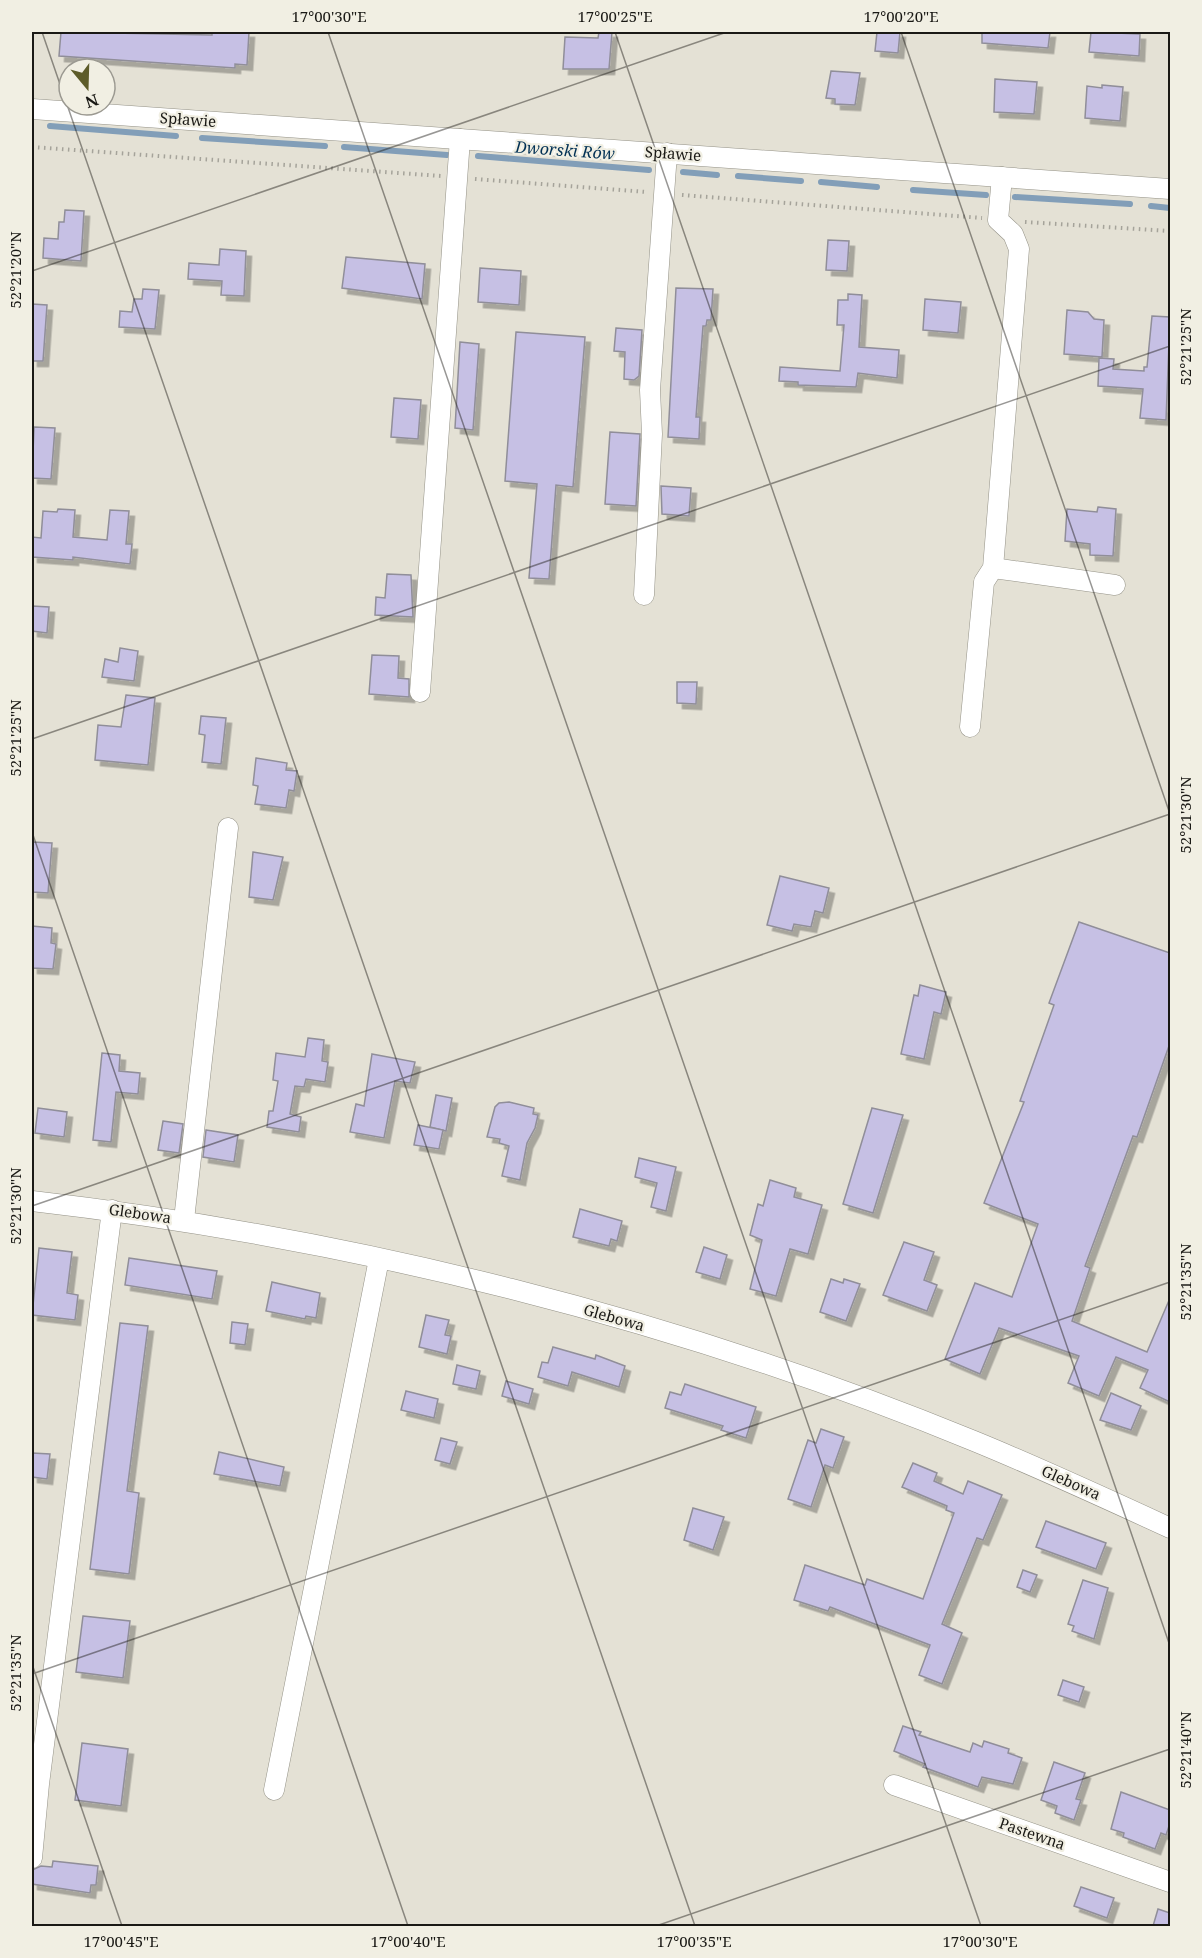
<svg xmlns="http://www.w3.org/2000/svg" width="1202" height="1958" font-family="'Noto Serif',serif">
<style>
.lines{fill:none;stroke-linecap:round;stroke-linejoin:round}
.stream{stroke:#829eb8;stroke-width:6}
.building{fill:#c6c0e4;stroke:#908e99;stroke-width:1.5;filter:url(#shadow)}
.minor-casing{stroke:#949287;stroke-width:21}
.path{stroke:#a5a39a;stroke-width:4;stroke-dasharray:1.5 4.5;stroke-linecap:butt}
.minor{stroke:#fff;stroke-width:20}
.ticks{fill:none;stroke:#1a1915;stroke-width:1.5;stroke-opacity:0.45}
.labels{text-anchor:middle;stroke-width:4.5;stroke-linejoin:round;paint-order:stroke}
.street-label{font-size:15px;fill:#1a1915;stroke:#f1efe3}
.water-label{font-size:16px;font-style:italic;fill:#013054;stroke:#f1efe3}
.neatline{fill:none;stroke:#1a1915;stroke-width:2}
.ticks-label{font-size:15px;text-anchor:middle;fill:#1a1915}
</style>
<defs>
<filter id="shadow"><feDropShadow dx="5.5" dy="5.5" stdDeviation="0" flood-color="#0004"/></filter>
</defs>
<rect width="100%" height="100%" fill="#e4e1d5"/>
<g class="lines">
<g class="stream">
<path d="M50,126L176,136"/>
<path d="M202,138L325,146"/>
<path d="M344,147L447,155"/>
<path d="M478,156L649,170"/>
<path d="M683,172L717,175"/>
<path d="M738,176L801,181"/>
<path d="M821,182L877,187"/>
<path d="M913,190L986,195"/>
<path d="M1015,197L1130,204"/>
<path d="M1151,206L1170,208"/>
</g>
</g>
<g class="building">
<path d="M61,32L212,35V32H249L247,65L235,64V68L59,56Z"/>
<path d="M599,32H612L609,69H563L565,37L598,38Z"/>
<path d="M877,32H900L898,53L875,51Z"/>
<path d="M982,32H1050L1048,48L982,43Z"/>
<path d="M1091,32L1140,34L1139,56L1089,52Z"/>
<path d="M831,71L860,73L855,105L835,104V99L826,98Z"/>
<path d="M995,79L1037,82L1034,114L994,112Z"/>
<path d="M1102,85L1123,87L1120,121L1085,118L1087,86L1102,88Z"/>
<path d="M65,210L84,211L81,261L43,258L44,238L58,239L59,222H64Z"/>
<path d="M828,240L849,241L847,271L826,270Z"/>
<path d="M220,249L246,251L244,296L221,295L222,281L188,279L189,263L219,265Z"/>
<path d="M346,257L425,264L422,299L342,288Z"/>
<path d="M480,268L521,271L519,305L478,302Z"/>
<path d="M676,288L713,289L711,320H707L706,326H703L696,417H700L699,439L668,437Z"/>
<path d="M143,289L159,290L155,329L119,327L120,311L132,312L134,299H142Z"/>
<path d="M848,294L862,295L859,347L899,350L897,378L858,373L856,387L798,385V382L779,381L780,367L840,371L844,325H837L838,300H848Z"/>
<path d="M925,299L961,302L958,333L923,330Z"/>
<path d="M32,304L47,305L43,361H32Z"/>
<path d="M1067,310L1088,312L1094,319L1104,320L1102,357L1064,354Z"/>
<path d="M1152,316L1170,317L1166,420L1140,418L1143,389L1098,386L1099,358L1114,359L1113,369L1144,371V367H1147Z"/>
<path d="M616,328L642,330L639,376L634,380L624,379L625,352L614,351Z"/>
<path d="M516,332L585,337L573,487L556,485L549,579L529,578L537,484L505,481Z"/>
<path d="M460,342L479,344L473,430L455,428Z"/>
<path d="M394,398L421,400L418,439L391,437Z"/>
<path d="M34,427L55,428L51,479L32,478Z"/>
<path d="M610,432L640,434L636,506L605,504Z"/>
<path d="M661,486L691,488L689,516L662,514Z"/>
<path d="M1098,507L1116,509L1113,556L1090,555V544L1065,541L1067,509L1097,512Z"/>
<path d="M58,509L75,510L73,537L107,540L110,510L129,511L126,544H132L130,564L73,557V560L32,557V537L41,538L43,511L57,512Z"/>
<path d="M387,574L411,575L413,617L375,615L376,597L385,598Z"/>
<path d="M32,606L49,607L47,633L32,631Z"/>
<path d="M120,648L138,651L134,681L102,677L105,659L118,662Z"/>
<path d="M372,655L399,656L398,678L409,679V697L369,694Z"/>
<path d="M677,682H697L696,704L677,703Z"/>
<path d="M126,695L155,698L148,765L95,760L98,725L121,727Z"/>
<path d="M201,716L226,718L221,764L202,762L205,735L199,734Z"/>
<path d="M256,758L287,763L286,770L297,771L294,791L289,790L286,808L255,804L258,786L253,785Z"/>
<path d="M32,842L52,843L48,893L32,892Z"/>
<path d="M253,852L283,857L273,900L249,897Z"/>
<path d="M780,876L829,888L823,913L815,911L811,927L794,924L792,931L767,925Z"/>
<path d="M1079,922L1170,953V1043L1137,1137L1133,1136L1085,1266L1090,1268L1072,1321L1147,1352L1170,1298V1402L1140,1388L1148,1370L1116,1357L1099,1396L1068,1383L1079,1356L999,1328L980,1374L945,1359L975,1283L1012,1297L1038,1224L984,1203L1024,1102L1020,1101L1054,1005L1049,1003Z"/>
<path d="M32,926L52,928L51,943L56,944L53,969L32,968Z"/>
<path d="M920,985L946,992L941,1014L934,1012L924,1059L901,1054L914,995L918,996Z"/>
<path d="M308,1038L324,1040L322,1061L328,1062L325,1082L306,1079L304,1087L295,1086L290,1114L301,1117L299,1132L267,1127L269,1111H273L278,1081L273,1080L276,1053L305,1057Z"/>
<path d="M102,1053L120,1055L119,1071L140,1073L138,1094L116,1092L111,1142L93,1140Z"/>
<path d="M372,1054L415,1062L410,1083L395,1081L384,1138L350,1132L356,1104L364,1106Z"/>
<path d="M436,1095L452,1098L446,1131L430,1127Z"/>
<path d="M509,1102L534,1108L533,1114L538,1115L535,1128L527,1143L520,1180L502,1176L509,1146L499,1143L500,1139L487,1137L495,1107L499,1103Z"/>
<path d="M38,1108L67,1112L64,1137L35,1133Z"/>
<path d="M872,1108L903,1115L873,1213L843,1204Z"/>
<path d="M163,1121L183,1124L179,1153L158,1150Z"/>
<path d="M418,1125L443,1130L439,1149L414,1145Z"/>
<path d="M206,1130L238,1135L234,1162L203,1157Z"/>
<path d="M639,1158L676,1167L666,1211L651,1207L657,1183L635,1177Z"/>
<path d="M770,1180L796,1188L794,1197L822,1205L808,1254L790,1249L776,1296L750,1289L762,1240L750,1235L758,1204L763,1206Z"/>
<path d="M580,1209L622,1221L617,1241L611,1239L609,1246L573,1237Z"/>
<path d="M904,1242L934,1252L924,1280L937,1285L927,1311L883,1295Z"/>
<path d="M704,1247L727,1255L720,1279L696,1272Z"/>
<path d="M39,1248L72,1252L67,1293L78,1295L75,1320L32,1315Z"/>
<path d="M129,1258L217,1271L212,1299L125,1285Z"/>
<path d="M831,1279L843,1283L844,1279L860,1284L846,1321L820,1312Z"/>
<path d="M272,1282L320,1293L316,1318L306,1316L305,1319L266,1311Z"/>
<path d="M426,1315L449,1320L445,1335L451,1336L447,1354L419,1347Z"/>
<path d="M232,1322L248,1324L245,1345L230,1343Z"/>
<path d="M120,1323L148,1326L127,1491L139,1493L129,1574L90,1569Z"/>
<path d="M553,1347L595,1359L596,1355L625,1366L619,1387L572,1372L568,1386L538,1377L542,1362L548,1363Z"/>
<path d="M457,1365L480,1371L476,1389L453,1384Z"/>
<path d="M506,1381L533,1389L529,1404L502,1396Z"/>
<path d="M685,1384L756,1407L746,1438L721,1430L723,1426L665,1408L670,1392L681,1395Z"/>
<path d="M406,1391L438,1399L434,1418L401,1410Z"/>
<path d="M1111,1393L1141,1406L1131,1430L1100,1420Z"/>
<path d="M821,1429L844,1437L833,1468L825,1465L811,1507L788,1499L808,1440L816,1443Z"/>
<path d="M441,1438L457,1442L450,1464L435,1460Z"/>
<path d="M219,1452L284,1467L280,1486L214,1474Z"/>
<path d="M32,1453L50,1454L47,1479L32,1477Z"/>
<path d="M913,1463L937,1473L934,1481L963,1494L968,1481L1002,1495L983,1540L977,1538L942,1624L962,1633L942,1684L919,1675L930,1645L830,1607L828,1611L794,1600L805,1565L865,1585L867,1579L923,1599L954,1513L946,1510L947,1506L902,1487Z"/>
<path d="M693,1508L724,1517L713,1550L684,1540Z"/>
<path d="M1046,1521L1106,1543L1096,1569L1036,1547Z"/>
<path d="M1023,1570L1037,1575L1030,1592L1017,1587Z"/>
<path d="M1083,1580L1108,1588L1094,1639L1072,1631L1074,1626L1068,1624Z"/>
<path d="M83,1616L130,1621L123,1678L76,1672Z"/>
<path d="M1063,1680L1084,1687L1079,1702L1058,1695Z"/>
<path d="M903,1726L921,1732L919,1735L970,1752L973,1743L982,1747L984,1741L1009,1749L1008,1753L1022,1758L1013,1784L982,1777L978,1787L923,1767L925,1764L894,1751Z"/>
<path d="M82,1743L128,1749L121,1806L75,1800Z"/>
<path d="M1054,1762L1085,1773L1076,1799L1081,1800L1074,1820L1055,1813L1057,1806L1041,1800Z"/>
<path d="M1121,1792L1170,1810V1823L1166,1835L1161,1833L1155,1849L1123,1837L1124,1833L1111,1829Z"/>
<path d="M53,1861L98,1866L96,1885H91L90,1893L32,1884V1870L41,1866L52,1867Z"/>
<path d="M1081,1887L1114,1898L1107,1918L1074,1906Z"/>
<path d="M1158,1909L1170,1913V1926H1153Z"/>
</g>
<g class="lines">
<g class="minor-casing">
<g id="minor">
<path d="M32,109L1170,189"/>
<path d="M993,568L1115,585"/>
<path d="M644,595L652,434L650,390L667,153"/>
<path d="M420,692L460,139"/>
<path d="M970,727L984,582L993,568L1019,249L1013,234L998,220L1002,177"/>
<path d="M32,1201C353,1238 674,1318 974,1441C1040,1468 1105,1498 1170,1528"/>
<path d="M184,1220L228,828"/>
<path d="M894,1785L1170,1882"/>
<path d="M274,1790L379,1259"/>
<path d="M32,1858L39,1784L112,1210"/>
</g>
</g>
<g class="path">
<path d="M32,147L441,176"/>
<path d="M475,179L647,192"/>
<path d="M682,195L982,218"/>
<path d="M1025,222L1170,231"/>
</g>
<use href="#minor" class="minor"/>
</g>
<path class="ticks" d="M42,32L695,1926M328,32L981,1926M615,32L1170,1646M901,32L1170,814M32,271L727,32M32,739L1170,346M32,832L408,1926M32,1206L1170,814M32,1664L122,1926M32,1674L1170,1282M656,1926L1170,1749"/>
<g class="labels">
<g class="street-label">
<text transform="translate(188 120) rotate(4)" y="5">Spławie</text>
<text transform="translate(673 154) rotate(4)" y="5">Spławie</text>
<text transform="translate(140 1214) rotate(8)" y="5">Glebowa</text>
<text transform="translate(614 1318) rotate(16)" y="5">Glebowa</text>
<text transform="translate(1071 1483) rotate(24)" y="5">Glebowa</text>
<text transform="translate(1032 1834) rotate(19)" y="5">Pastewna</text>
</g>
<g class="water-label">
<text transform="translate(565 150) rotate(4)" y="6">Dworski Rów</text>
</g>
</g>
<rect width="1202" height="1958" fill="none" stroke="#f1efe3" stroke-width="66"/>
<g transform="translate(87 87) rotate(161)"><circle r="28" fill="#f1efe3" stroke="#9b9991" stroke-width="1.5"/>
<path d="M0-4.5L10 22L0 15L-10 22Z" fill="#5d5c29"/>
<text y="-9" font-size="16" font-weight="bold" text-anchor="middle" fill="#1a1915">N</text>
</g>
<rect x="33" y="33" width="1136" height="1892" class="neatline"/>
<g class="ticks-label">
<text x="329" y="22">17°00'30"E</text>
<text x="615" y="22">17°00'25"E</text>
<text x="901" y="22">17°00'20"E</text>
<text transform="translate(16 270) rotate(-90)" y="5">52°21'20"N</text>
<text transform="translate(1186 347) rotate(-90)" y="5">52°21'25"N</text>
<text transform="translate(16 738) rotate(-90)" y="5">52°21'25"N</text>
<text transform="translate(1186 815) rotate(-90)" y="5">52°21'30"N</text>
<text transform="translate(16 1206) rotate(-90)" y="5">52°21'30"N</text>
<text transform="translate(1186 1282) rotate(-90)" y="5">52°21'35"N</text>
<text transform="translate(16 1673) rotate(-90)" y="5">52°21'35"N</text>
<text transform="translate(1186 1750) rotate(-90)" y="5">52°21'40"N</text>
<text x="121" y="1947">17°00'45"E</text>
<text x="408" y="1947">17°00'40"E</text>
<text x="694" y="1947">17°00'35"E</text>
<text x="980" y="1947">17°00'30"E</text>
</g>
</svg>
